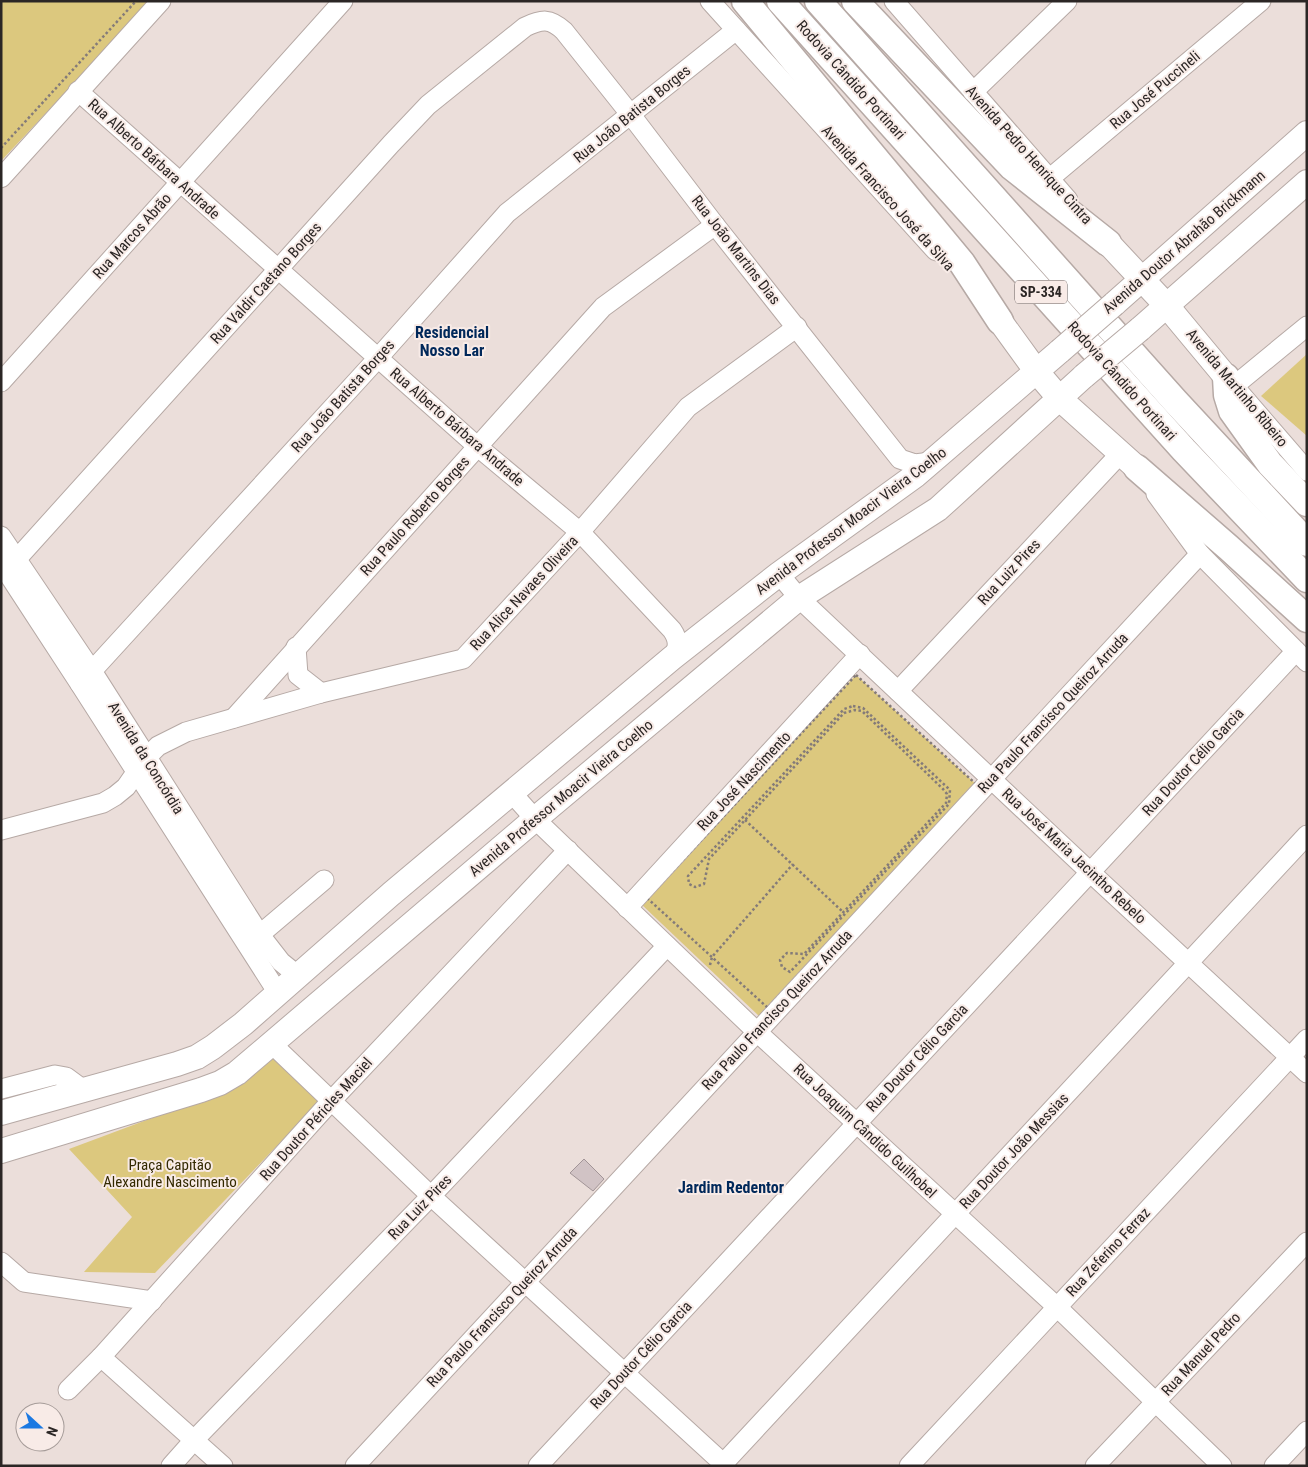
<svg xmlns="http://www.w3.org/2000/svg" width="1308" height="1467" font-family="'Roboto Condensed',sans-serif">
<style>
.green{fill:#dcc87e}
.building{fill:#d1c3c5;stroke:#a29597}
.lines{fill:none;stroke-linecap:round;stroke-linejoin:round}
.minor-casing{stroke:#b6a9a5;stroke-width:21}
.major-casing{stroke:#b6a9a5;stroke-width:26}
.highway-casing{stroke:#b6a9a5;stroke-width:29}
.path{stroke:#847b79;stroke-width:2.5;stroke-dasharray:2.5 2.5;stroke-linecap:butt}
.minor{stroke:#fff;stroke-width:19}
.major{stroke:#fff;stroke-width:24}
.highway{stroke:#fff;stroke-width:26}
.major-bridge-casing{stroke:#b6a9a5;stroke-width:26;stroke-linecap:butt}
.major-bridge{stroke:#fff;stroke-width:24}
.labels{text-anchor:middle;stroke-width:4;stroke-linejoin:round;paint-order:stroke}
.shield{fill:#f8ebe7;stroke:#68615f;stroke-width:1}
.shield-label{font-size:14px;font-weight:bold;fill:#2b2625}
.street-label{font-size:15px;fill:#2b2625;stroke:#f8ebe7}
.park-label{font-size:15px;fill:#332900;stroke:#f8ebe7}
.neighbourhood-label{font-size:16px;font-weight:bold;fill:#00285a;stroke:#f8ebe7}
</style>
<rect width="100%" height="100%" fill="#ebdeda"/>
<g class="green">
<path d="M1,1H151L1,161Z"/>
<path d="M1307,354V436L1261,396Z"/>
<path d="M856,675L977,785L760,1017L641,904Z"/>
<path d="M272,1055L319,1102L155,1273L84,1272L132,1217L69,1149L227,1090Z"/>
</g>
<path class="building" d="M584,1159L604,1179L593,1191L570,1173Z"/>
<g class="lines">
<g class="minor-casing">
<g id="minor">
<path d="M710,1L936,251"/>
<path d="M894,1L1068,200"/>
<path d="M78,91L478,447L580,532L672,630C679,640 679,648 672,658"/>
<path d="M973,92L1067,1"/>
<path d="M1,178L161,1"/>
<path d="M1039,185L1049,179L1261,1"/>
<path d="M1226,377L1307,471"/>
<path d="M1,382L343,1"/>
<path d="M1234,386L1307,326"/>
<path d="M1156,494L1200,554L1307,662"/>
<path d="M1,536L92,671L260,935L281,962L297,975"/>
<path d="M1,563L80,684L278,993"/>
<path d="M6,571L391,144L428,105L525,27C542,19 550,18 564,31L631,115L715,225L900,459L915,464L931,462"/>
<path d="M779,574L799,598L1090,872L1307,1073"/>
<path d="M296,647L298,675L321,693"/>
<path d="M80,684L378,358L507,213L736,30"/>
<path d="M898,691L1120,454"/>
<path d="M234,718L603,307L715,225"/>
<path d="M511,792L535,819L757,1032L1057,1307L1222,1466"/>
<path d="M1,830L103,803L115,796L126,787L146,758L158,746L186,732L321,693L463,659L580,532L688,407L797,327"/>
<path d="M627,908L860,654"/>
<path d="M251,942L324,880"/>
<path d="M272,1044L431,1196L726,1466"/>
<path d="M1,1089L55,1075L66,1077L85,1091"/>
<path d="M1,1262L24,1282L152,1301"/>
<path d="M101,1357L223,1466"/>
<path d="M68,1390L101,1357L332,1100L568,850"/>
<path d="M171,1466L195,1439L431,1196L667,946"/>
<path d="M355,1466L1200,554"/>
<path d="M538,1466L1296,651"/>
<path d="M721,1466L1307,835"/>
<path d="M909,1466L1307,1039"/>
<path d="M1095,1466L1307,1242"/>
<path d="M1274,1466L1307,1431"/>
</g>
</g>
<g class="major-casing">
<g id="major">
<path d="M1108,243L1167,306L1226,377"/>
<path d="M1114,304L1307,133"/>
<path d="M1000,321L1037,372L1060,399L1137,468"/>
<path d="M1140,329L1307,182"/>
<path d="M1,1113L177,1064L197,1057L213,1047L243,1024L391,894L672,658L779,574L916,475L1060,351"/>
<path d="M1,1151L201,1090L220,1083L237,1073L535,819L799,598L938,509L1084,376"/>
</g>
</g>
<g class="highway-casing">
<g id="highway">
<path d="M745,1L962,263L1000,321"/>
<path d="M780,1L1184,450L1307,579"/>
<path d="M818,1L1175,401L1307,543"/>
<path d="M855,1L1012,167L1108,243"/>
<path d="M1226,377L1227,395L1232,411L1270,464L1307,503"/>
<path d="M1137,468L1229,548L1307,619"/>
</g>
</g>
<g class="path">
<path d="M1,148L136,1"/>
<path d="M856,675L977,785L768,1008L647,898Z"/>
<path d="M853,706L863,708L950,790L949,804L790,972L782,967L780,960L787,953L804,954L946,803L947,794L943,789L862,711L855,710L844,713L709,859L704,884L695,887L689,884L688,876L844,709Z"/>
<path d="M745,820L843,912"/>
<path d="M710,965L712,957L793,864"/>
</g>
<use href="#minor" class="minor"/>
<use href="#major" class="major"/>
<use href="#highway" class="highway"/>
<g class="major-bridge-casing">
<g id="major-bridge">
<path d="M1060,351L1114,304"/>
<path d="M1084,376L1140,329"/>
</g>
</g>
<use href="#major-bridge" class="major-bridge"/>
</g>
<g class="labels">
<rect class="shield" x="1015" y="280.5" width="52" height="23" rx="4"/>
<g class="shield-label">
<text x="1041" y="297">SP-334</text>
</g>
<g class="street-label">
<text transform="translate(851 80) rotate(48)" y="5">Rodovia Cândido Portinari</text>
<text transform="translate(1155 90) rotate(-40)" y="5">Rua José Puccineli</text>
<text transform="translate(632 114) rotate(-39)" y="5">Rua João Batista Borges</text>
<text transform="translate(1029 155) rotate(48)" y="5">Avenida Pedro Henrique Cintra</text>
<text transform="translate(154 159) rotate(42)" y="5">Rua Alberto Bárbara Andrade</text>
<text transform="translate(888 198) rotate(48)" y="5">Avenida Francisco José da Silva</text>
<text transform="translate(132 236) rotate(-48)" y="5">Rua Marcos Abrão</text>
<text transform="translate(1184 242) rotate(-41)" y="5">Avenida Doutor Abrahão Brickmann</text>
<text transform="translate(736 250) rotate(52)" y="5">Rua João Martins Dias</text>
<text transform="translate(266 283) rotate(-48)" y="5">Rua Valdir Caetano Borges</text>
<text transform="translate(1122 381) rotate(48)" y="5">Rodovia Cândido Portinari</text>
<text transform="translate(1237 388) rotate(50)" y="5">Avenida Martinho Ribeiro</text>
<text transform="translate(343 396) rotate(-48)" y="5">Rua João Batista Borges</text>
<text transform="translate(457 427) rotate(41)" y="5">Rua Alberto Bárbara Andrade</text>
<text transform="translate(415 516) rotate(-48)" y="5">Rua Paulo Roberto Borges</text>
<text transform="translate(851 521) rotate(-37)" y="5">Avenida Professor Moacir Vieira Coelho</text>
<text transform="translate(1009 572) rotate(-47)" y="5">Rua Luiz Pires</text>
<text transform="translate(524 593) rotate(-47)" y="5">Rua Alice Navaes Oliveira</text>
<text transform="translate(1053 713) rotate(-47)" y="5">Rua Paulo Francisco Queiroz Arruda</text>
<text transform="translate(146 758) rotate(58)" y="5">Avenida da Concórdia</text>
<text transform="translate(1193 762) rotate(-47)" y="5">Rua Doutor Célio Garcia</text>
<text transform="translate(744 781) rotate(-47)" y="5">Rua José Nascimento</text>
<text transform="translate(561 798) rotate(-40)" y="5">Avenida Professor Moacir Vieira Coelho</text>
<text transform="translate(1074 856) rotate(43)" y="5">Rua José Maria Jacintho Rebelo</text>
<text transform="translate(777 1010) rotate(-47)" y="5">Rua Paulo Francisco Queiroz Arruda</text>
<text transform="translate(917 1058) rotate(-47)" y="5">Rua Doutor Célio Garcia</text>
<text transform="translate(316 1119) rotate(-48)" y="5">Rua Doutor Péricles Maciel</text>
<text transform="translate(865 1131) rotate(43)" y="5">Rua Joaquim Cândido Guilhobel</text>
<text transform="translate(1014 1151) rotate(-47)" y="5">Rua Doutor João Messias</text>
<text transform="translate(420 1207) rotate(-46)" y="5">Rua Luiz Pires</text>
<text transform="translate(1108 1252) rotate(-47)" y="5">Rua Zeferino Ferraz</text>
<text transform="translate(502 1307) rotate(-47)" y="5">Rua Paulo Francisco Queiroz Arruda</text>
<text transform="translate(1201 1354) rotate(-47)" y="5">Rua Manuel Pedro</text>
<text transform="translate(641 1355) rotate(-47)" y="5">Rua Doutor Célio Garcia</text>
</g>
<g class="park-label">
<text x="170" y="1170">Praça Capitão<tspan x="170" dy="17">Alexandre Nascimento</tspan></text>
</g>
<g class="neighbourhood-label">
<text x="452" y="338">Residencial<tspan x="452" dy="18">Nosso Lar</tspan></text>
<text x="731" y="1193">Jardim Redentor</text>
</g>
</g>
<rect width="1308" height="1467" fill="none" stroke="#2b2625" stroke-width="5"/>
<g transform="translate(40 1427) rotate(111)"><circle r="24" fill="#f8ebe7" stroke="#a69c99"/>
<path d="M0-4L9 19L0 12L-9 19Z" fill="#1c79e2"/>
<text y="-8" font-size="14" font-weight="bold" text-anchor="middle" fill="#2b2625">N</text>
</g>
</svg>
